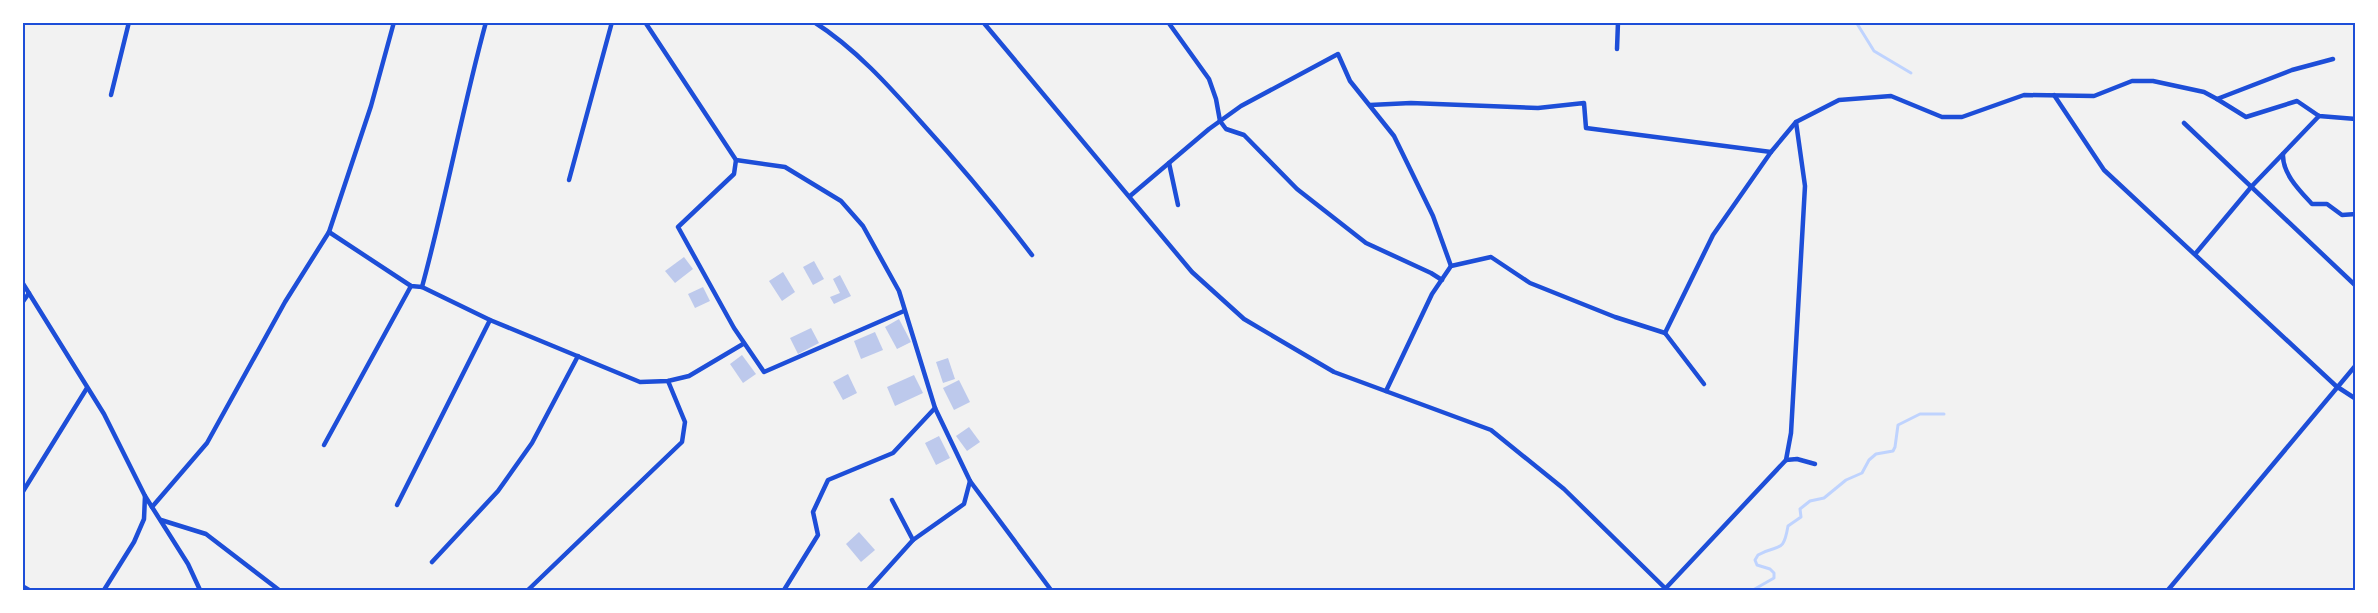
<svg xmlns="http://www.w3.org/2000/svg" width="2378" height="613" font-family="'Exo 2',sans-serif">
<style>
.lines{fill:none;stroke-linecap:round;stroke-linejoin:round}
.stream{stroke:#bfd3fe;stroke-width:3}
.building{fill:#bdc9ec}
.minor{stroke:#1d4ed8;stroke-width:4.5}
.neatline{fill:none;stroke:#1d4ed8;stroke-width:2}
</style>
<rect width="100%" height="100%" fill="#f2f2f2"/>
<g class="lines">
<g class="stream">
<path d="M1856,22L1874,51L1911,73"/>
<path d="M1753,590L1774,578V573L1770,569L1757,565L1755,560L1758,555C1779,543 1783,555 1788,526L1801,517L1800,509L1810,501L1824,498L1846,480L1862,473L1869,460L1876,454L1893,451L1895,447L1898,425L1920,414H1944"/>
</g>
</g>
<g class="building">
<path d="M684,257L693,269L675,283L665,271Z"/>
<path d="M814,261L824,279L813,285L803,267Z"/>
<path d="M783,272L795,292L782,301L769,281Z"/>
<path d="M840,275L851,296L834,304L830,297L840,293L833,279Z"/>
<path d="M703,287L710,301L695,308L688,294Z"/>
<path d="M899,319L911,342L897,349L885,327Z"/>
<path d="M811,328L819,343L798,354L790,338Z"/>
<path d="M875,332L883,350L861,359L854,341Z"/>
<path d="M742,355L756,374L743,383L730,364Z"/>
<path d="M948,358L955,379L943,383L936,362Z"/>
<path d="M848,374L857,393L843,400L833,382Z"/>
<path d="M914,375L923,393L895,406L887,387Z"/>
<path d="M959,380L970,402L954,410L943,388Z"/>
<path d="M969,427L980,442L967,451L956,436Z"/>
<path d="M939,436L950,458L936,465L925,443Z"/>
<path d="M859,532L875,550L861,562L846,544Z"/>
</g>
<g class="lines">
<g class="minor">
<path d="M645,22L736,160L785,167L841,201L863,226L899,291L935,408L970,481L1051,590"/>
<path d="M814,22C855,48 889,86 921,122C960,165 997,209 1032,255"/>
<path d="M983,22L1192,272L1244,319L1334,372L1491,430L1564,489L1667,590"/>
<path d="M1168,22L1209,79L1216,99L1220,121L1226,129L1244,135L1297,189L1366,243L1431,273L1442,280"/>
<path d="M1617,49L1618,22"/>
<path d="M111,95L129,22"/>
<path d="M2054,95L2104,170L2336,386L2356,399"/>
<path d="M2217,99L2246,117L2297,101L2319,116L2356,119"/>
<path d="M1370,105L1411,103L1538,108L1584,103L1586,128L1771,152"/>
<path d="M2184,123L2356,286"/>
<path d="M2283,154C2282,173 2299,190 2312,204H2327L2342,215L2356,214"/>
<path d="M736,160L734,174L678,227L734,328L764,372L904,311"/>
<path d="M1169,163L1178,205"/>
<path d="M569,180L612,22"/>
<path d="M1130,196L1209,129L1241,106L1338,54L1350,81L1394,136L1433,216L1451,266"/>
<path d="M329,232L411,286L422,287L490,320L640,382L668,381L689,376L743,344"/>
<path d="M2196,253L2252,186L2319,116"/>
<path d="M22,282L104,414L145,496L188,564L200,590"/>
<path d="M422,287C446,199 462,110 486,22"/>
<path d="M22,303L29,293"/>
<path d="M1665,333L1713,235L1771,152L1796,122L1839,100L1891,96L1942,117H1962L2024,95L2094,96L2132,81H2153L2204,92L2217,99L2292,70L2333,59"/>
<path d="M1665,333L1704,384"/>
<path d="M1386,391L1432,294L1451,266L1491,257L1530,283L1615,317L1665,333"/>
<path d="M324,445L411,286"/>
<path d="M1786,460L1797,459L1815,464"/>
<path d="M22,493L87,388"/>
<path d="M397,505L490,320"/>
<path d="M152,507L207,443L285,302L329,232L371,106L394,22"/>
<path d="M161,520L206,534L279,590"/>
<path d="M913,540L964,504L970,481"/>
<path d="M432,562L498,491L532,443L578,356"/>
<path d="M22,586L29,590"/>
<path d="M1665,589L1786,460L1791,433L1805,186L1796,122"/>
<path d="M104,590L134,542L144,519L145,496"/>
<path d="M528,590L682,442L685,422L668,381"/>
<path d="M784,590L818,535L813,512L828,480L893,453L935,408"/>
<path d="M868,590L913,540L892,500"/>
<path d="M2168,590L2356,365"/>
</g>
</g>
<rect width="2378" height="613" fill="none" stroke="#ffffff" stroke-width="48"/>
<rect x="24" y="24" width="2330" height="565" class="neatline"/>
</svg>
